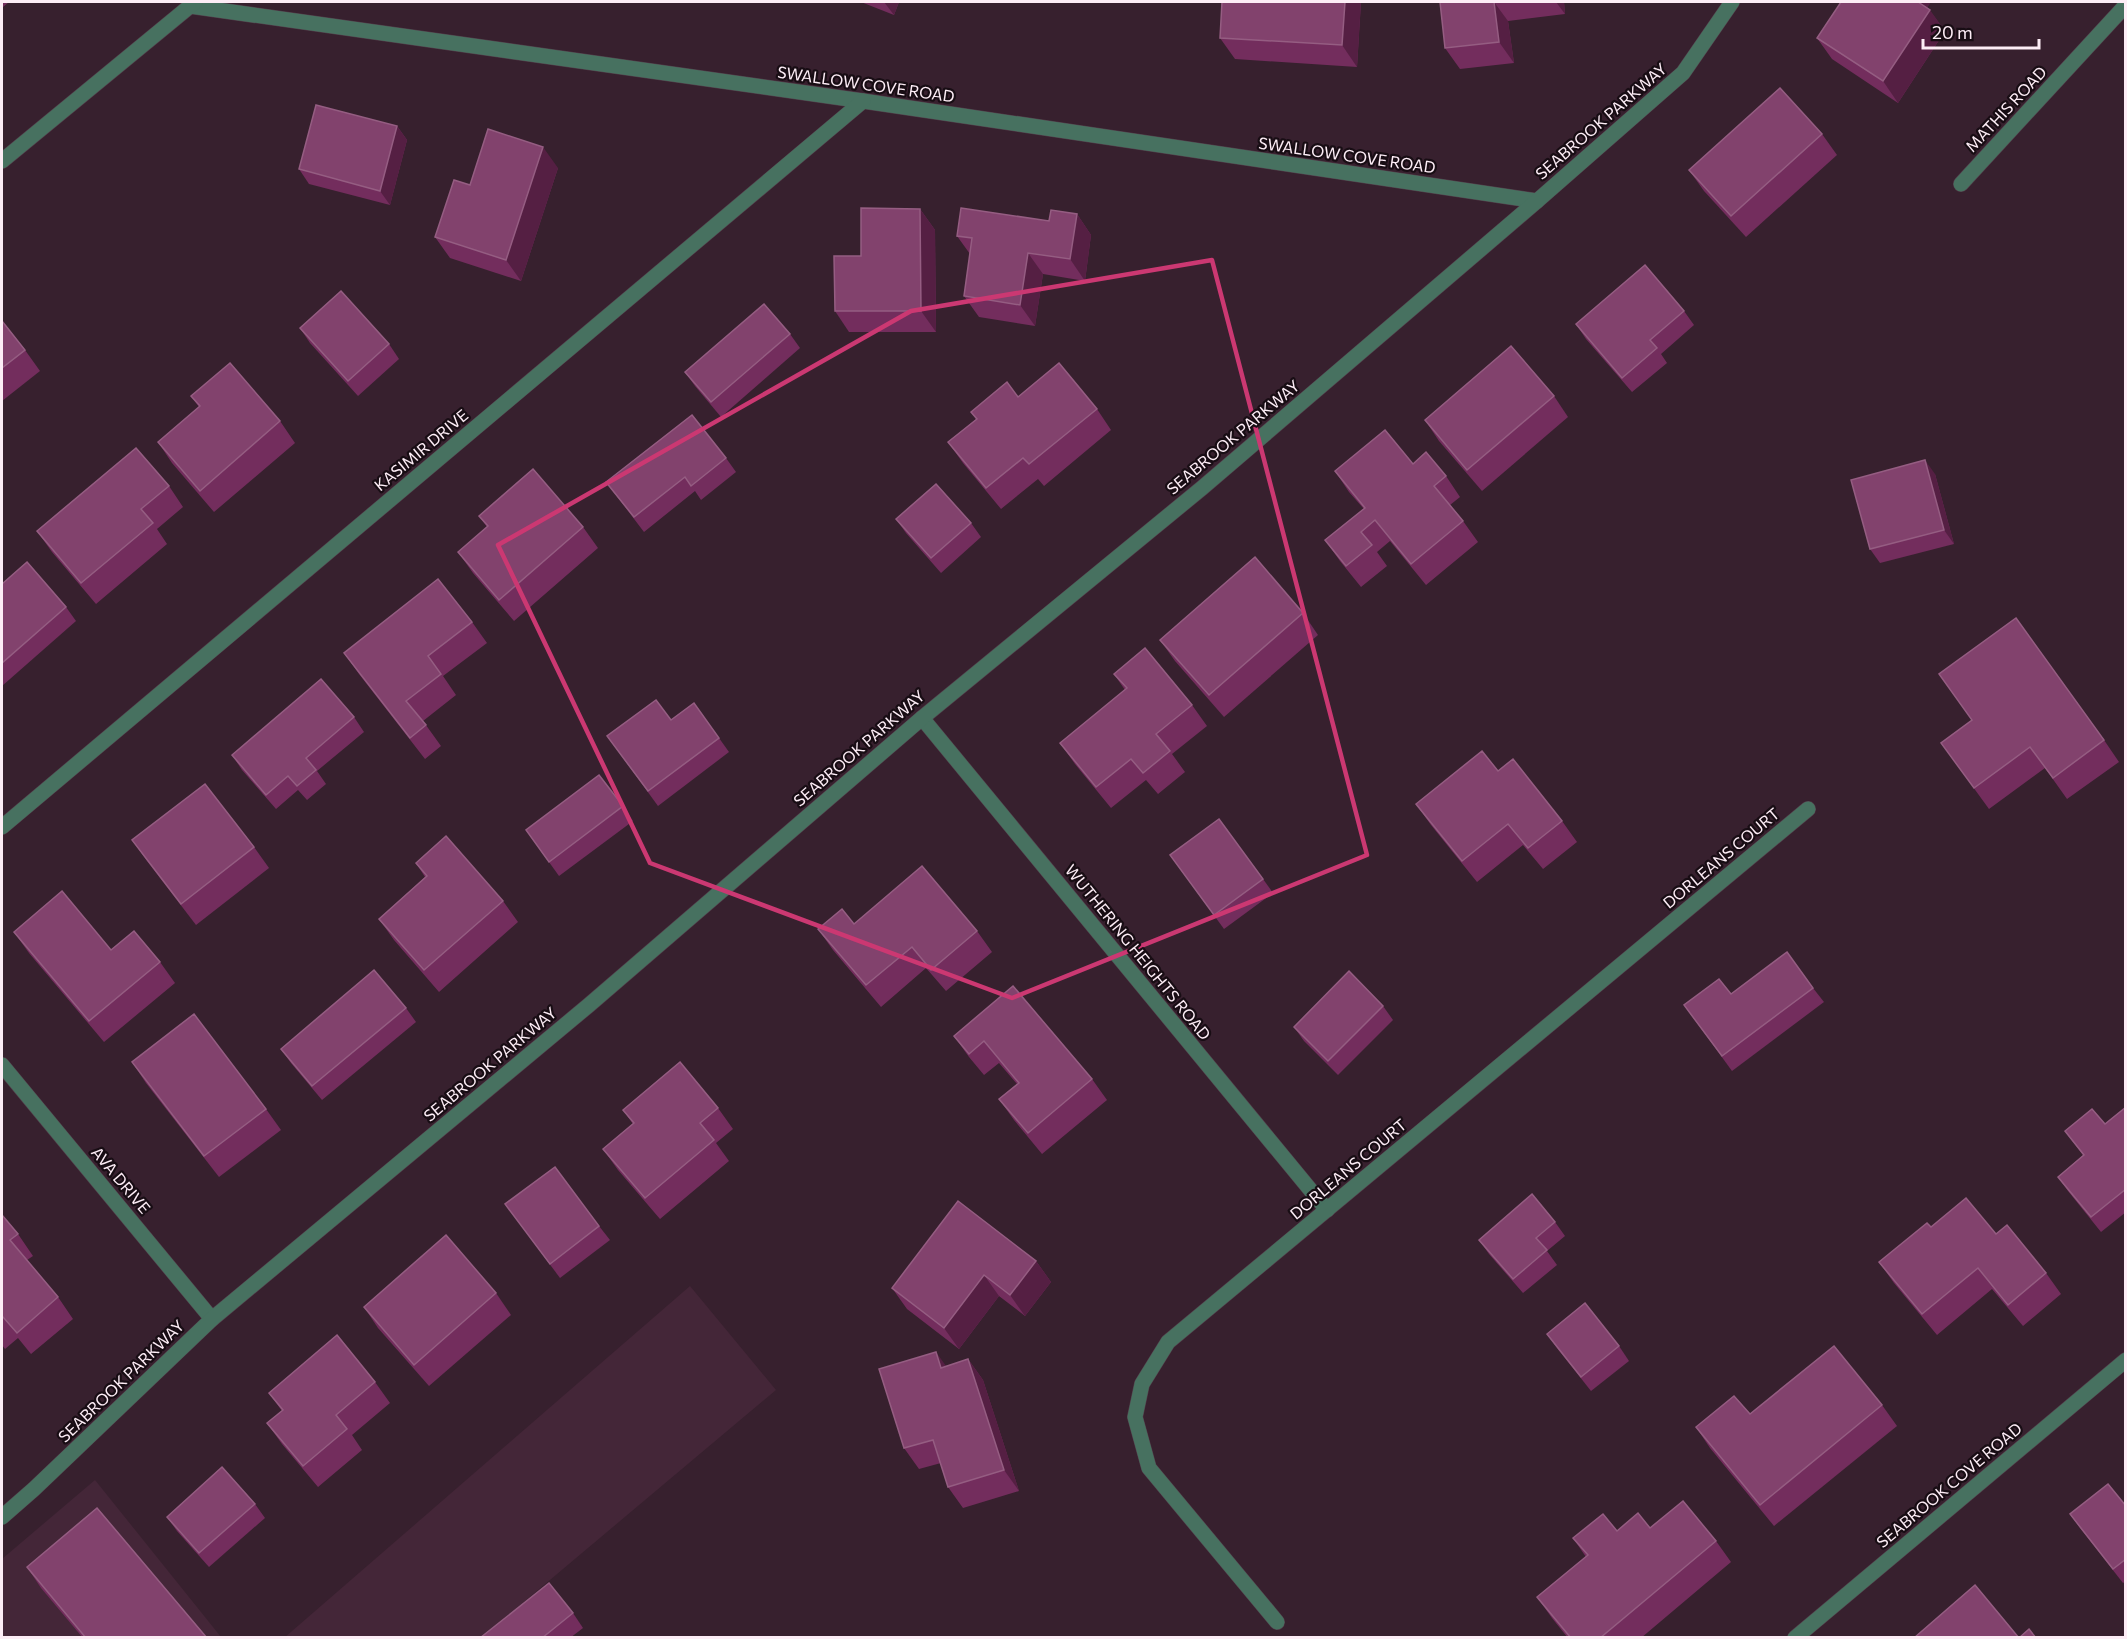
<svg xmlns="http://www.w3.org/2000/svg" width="2127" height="1639" font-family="Commissioner,sans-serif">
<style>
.built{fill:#442638}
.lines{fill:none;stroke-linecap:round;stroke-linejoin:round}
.minor-casing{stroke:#533d4a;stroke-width:16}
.minor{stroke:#477160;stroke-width:15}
.wall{fill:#732d5d}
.shaded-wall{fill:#551f43}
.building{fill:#82426d;stroke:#955d82;stroke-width:1.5}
.marked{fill:none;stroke:#cb3872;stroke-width:4.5;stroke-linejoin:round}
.labels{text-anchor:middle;stroke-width:4.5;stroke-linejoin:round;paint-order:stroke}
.street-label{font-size:16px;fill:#fdedf6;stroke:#180d14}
</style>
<rect width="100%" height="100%" fill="#37202e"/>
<g class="built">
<path d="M690,1286L776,1390L482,1637L284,1638Z"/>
<path d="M95,1480L221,1637H2V1559Z"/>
</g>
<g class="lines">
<g class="minor-casing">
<g id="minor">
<path d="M190,6L863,101L1537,201"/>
<path d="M2,161L195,2"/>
<path d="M1961,184L2126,5"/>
<path d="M922,718L1327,1210"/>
<path d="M2,827L863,101"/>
<path d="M2,1065L212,1319"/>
<path d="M2,1517L34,1489L212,1319L589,1005L922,718L1202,488L1537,201L1683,73L1732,2"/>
<path d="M1277,1622L1149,1468L1135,1417L1142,1384L1168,1342L1808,809"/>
<path d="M1795,1638L2126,1360"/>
</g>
</g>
<use href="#minor" class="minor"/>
</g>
<g class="wall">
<path d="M2,2H9L3,7L2,5Z"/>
<path d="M861,2H899L894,15Z"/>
<path d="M1361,2L1357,67L1235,59L1220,38Z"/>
<path d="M1440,2H1564L1565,14L1508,21L1514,63L1460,69L1445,48Z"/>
<path d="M1841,2H1931L1927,7L1945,31L1898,103L1832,59L1817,38Z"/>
<path d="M397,126L407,140L390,205L309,184L299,169Z"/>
<path d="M1822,134L1837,155L1746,237L1704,191L1689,170Z"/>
<path d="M558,168L521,281L450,258L435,237L470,185Z"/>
<path d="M920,209L935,230L936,332H849L835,311L861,256Z"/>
<path d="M1077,214L1091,235L1085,281L1043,274L1035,326L979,317L964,296L970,254L957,236L1049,221Z"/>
<path d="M1684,311L1694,325L1661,354L1667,363L1632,392L1586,339L1576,324Z"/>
<path d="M2,321L25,350L40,371L2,401Z"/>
<path d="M300,328L389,344L399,359L358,396L310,343Z"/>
<path d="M790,334L800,348L721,417L695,386L685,372Z"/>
<path d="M191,396L280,421L295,443L214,512L172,463L158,442L199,407Z"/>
<path d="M1554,396L1568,417L1482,491L1439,441L1425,420Z"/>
<path d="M1018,397L1097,409L1111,430L1044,486L1038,479L1001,509L963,463L948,442L976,419L971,412Z"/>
<path d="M726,458L736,472L701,500L695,491L644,532L606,482Z"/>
<path d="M1413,464L1446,476L1460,497L1450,505L1463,521L1478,542L1426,585L1390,541L1377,552L1387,566L1361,587L1340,561L1325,540L1364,509L1349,492L1335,471Z"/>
<path d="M1935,474L1954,544L1880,563L1870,549Z"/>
<path d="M169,486L183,507L157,529L167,544L96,604L52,552L37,531Z"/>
<path d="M479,516L583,527L598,548L514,621L473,573L458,552L487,527Z"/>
<path d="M896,519L971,523L981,537L941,573L906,533Z"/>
<path d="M2,584L66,607L76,621L2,686Z"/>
<path d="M1303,613L1318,635L1224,717L1175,661L1160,640Z"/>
<path d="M472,622L487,643L443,676L456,695L423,721L441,746L425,759L359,674L344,653Z"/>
<path d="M1114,674L1192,705L1207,726L1172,754L1185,772L1158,794L1146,780L1111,808L1075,764L1060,743L1125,690Z"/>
<path d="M354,717L364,732L317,771L326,784L307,800L298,790L276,809L242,770L232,755Z"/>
<path d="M671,720L719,738L729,752L658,806L607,736Z"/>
<path d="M2104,740L2119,762L2067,799L2045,768L1989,809L1941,743Z"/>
<path d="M1498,771L1562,821L1577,842L1543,869L1523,845L1477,882L1431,825L1416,804Z"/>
<path d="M623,806L633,821L559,876L526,830Z"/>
<path d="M132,840L254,847L269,868L196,925L147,861Z"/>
<path d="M1170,855L1263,879L1273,893L1224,929Z"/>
<path d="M416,863L503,901L518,922L439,992L394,940L379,919L425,877Z"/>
<path d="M854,924L977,931L992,952L946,991L926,968L881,1007L833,950L818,929Z"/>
<path d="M14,932L111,950L160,962L175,983L104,1042L29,953Z"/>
<path d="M1013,986L1092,1079L1107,1100L1042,1154L1014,1120L999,1099L1017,1084L999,1063L984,1075L969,1057L954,1036Z"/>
<path d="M1813,988L1824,1002L1732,1071L1684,1005L1731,994Z"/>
<path d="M1383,1006L1393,1020L1338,1075L1304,1041L1294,1027Z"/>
<path d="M406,1008L416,1022L322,1100L291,1063L281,1049Z"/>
<path d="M132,1062L266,1109L281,1130L219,1177L146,1083Z"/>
<path d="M2126,1107V1212L2101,1232L2068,1191L2058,1177L2083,1155L2065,1131L2105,1124Z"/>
<path d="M718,1108L733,1129L716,1143L729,1161L660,1219L618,1170L603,1149L633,1124L623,1110Z"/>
<path d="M505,1204L599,1226L610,1240L560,1278Z"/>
<path d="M2,1215L18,1234L33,1256L27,1260L58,1297L73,1319L31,1354L18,1338L5,1349L2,1345Z"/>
<path d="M1555,1222L1565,1236L1547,1251L1557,1265L1523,1293L1489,1254L1479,1240Z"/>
<path d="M1931,1227L1996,1234L2046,1273L2061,1294L2023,1326L1992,1289L1937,1335L1894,1283L1879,1262Z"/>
<path d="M1036,1261L1051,1282L1025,1316L999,1296L959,1349L907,1309L892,1288Z"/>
<path d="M496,1293L511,1315L429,1386L378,1328L364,1307Z"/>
<path d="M1547,1334L1619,1346L1629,1361L1591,1391L1557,1348Z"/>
<path d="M968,1359L983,1380L1019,1491L963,1508L948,1487L941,1463L919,1469L904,1448L946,1366Z"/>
<path d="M375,1382L390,1403L352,1435L362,1450L318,1487L282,1444L267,1423L282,1411L269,1393Z"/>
<path d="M1882,1405L1897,1426L1774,1526L1710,1448L1696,1427L1750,1414Z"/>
<path d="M255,1504L265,1518L209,1567L177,1531L167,1517Z"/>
<path d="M2126,1506V1581L2123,1583L2080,1528L2070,1514Z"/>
<path d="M1650,1528L1716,1541L1731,1562L1641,1638H1568L1552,1618L1537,1597L1586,1557L1573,1538L1617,1531Z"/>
<path d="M27,1567L207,1638H83L41,1588Z"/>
<path d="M573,1613L583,1628L570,1638H480Z"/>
</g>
<g class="shaded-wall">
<path d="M884,2H899L894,15Z"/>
<path d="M1345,2H1361L1357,67L1342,45Z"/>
<path d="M1494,2L1508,21L1514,63L1499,42Z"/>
<path d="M1556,2H1564L1565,14Z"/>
<path d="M1912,2H1931L1922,15Z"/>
<path d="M1930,10L1945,31L1898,103L1883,81Z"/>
<path d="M397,126L407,140L390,205L380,191Z"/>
<path d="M543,147L558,168L521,281L506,260Z"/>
<path d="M920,209L935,230L936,332L921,311Z"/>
<path d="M1077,214L1091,235L1085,281L1070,259Z"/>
<path d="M1028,253L1043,274L1035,326L1020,305Z"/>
<path d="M1925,460L1935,474L1954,544L1944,530Z"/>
<path d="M1036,1261L1051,1282L1025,1316L1010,1295Z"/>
<path d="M984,1275L999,1296L959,1349L944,1328Z"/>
<path d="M936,1352L951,1373L941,1368Z"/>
<path d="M968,1359L983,1380L1019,1491L1004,1470Z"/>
</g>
<g class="building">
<path d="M1222,2H1345L1342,45L1220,38Z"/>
<path d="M1440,2H1494L1499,42L1445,48Z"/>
<path d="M1841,2H1918L1930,10L1883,81L1817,38Z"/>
<path d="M1780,88L1822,134L1731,216L1689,170Z"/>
<path d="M316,105L397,126L380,191L299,169Z"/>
<path d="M488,129L543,147L506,260L435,237L454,180L470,185Z"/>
<path d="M861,208L920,209L921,311H835L834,256H861Z"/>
<path d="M961,208L1049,221L1051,210L1077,214L1070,259L1028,253L1020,305L964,296L972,238L957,236Z"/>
<path d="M1645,265L1684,311L1650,340L1657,348L1622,378L1576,324Z"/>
<path d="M341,291L389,344L348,381L300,328Z"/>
<path d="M764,304L790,334L711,402L685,372Z"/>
<path d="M2,321L25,350L2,368Z"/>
<path d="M1511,346L1554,396L1467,470L1425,420Z"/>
<path d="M230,363L280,421L200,491L158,442L200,406L191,396Z"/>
<path d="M1059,363L1097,409L1029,464L1023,458L986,488L948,442L977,419L971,412L1007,382L1018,397Z"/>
<path d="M692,415L726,458L691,486L685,477L634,517L606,482Z"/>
<path d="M1385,430L1413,464L1426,452L1446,476L1434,486L1463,521L1411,564L1375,520L1361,532L1372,545L1346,566L1325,540L1365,508L1335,471Z"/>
<path d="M136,448L169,486L141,509L153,523L81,583L37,531Z"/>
<path d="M1925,460L1944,530L1870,549L1851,480Z"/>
<path d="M533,469L583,527L499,600L458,552L488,526L479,516Z"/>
<path d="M936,484L971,523L931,558L896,519Z"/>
<path d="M1255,557L1303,613L1209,695L1160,640Z"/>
<path d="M27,562L66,607L2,663V584Z"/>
<path d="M438,579L472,622L428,656L441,674L406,701L426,725L410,738L344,653Z"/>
<path d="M2016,618L2104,740L2053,778L2030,747L1974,788L1941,743L1972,720L1939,674Z"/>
<path d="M1145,648L1192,705L1156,734L1170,751L1143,773L1131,759L1096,787L1060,743L1127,688L1114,674Z"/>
<path d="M321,679L354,717L306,758L316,770L297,786L288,776L266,795L232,755Z"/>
<path d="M656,700L671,720L694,703L719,738L648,791L607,736Z"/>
<path d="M1482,751L1498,771L1513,759L1562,821L1528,848L1508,824L1462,861L1416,804Z"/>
<path d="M599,775L623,806L549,862L526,830Z"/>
<path d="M205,784L254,847L181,904L132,840Z"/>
<path d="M1219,819L1263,879L1214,915L1170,855Z"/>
<path d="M446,836L503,901L424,970L379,919L427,876L416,863Z"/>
<path d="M922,866L977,931L931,970L912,947L866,985L818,929L842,909L854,924Z"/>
<path d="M62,891L111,950L134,931L160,962L89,1021L14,932Z"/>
<path d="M1787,952L1813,988L1722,1056L1684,1005L1719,979L1731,994Z"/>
<path d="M374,970L406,1008L312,1086L281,1049Z"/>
<path d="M1349,971L1383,1006L1328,1061L1294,1027Z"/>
<path d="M1013,986L1092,1079L1028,1133L999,1099L1019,1083L984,1041L969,1054L954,1036Z"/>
<path d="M194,1014L266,1109L204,1156L132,1062Z"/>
<path d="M680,1062L718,1108L700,1123L714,1140L645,1198L603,1149L634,1123L623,1110Z"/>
<path d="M2126,1107V1189L2091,1217L2058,1177L2084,1155L2065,1131L2092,1109L2105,1124Z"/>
<path d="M555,1167L599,1226L550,1264L505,1204Z"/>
<path d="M1532,1194L1555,1222L1536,1238L1547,1250L1513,1279L1479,1240Z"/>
<path d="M1966,1198L1996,1234L2007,1225L2046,1273L2008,1305L1978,1268L1922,1314L1879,1262L1927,1223L1931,1227Z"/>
<path d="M958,1201L1036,1261L1010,1295L984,1275L944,1328L892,1288Z"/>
<path d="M2,1215L18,1234L10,1240L58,1297L17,1333L3,1317L2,1318Z"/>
<path d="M446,1235L496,1293L414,1365L364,1307Z"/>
<path d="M1585,1303L1619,1346L1581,1377L1547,1334Z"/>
<path d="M337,1335L375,1382L336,1415L347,1429L303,1466L267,1423L283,1410L269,1393Z"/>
<path d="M1834,1346L1882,1405L1760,1505L1696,1427L1734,1396L1750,1414Z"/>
<path d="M936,1352L941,1368L968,1359L1004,1470L948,1487L933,1440L904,1448L879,1369Z"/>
<path d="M222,1467L255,1504L199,1553L167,1517Z"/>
<path d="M2108,1484L2126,1506V1559L2113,1569L2070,1514Z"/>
<path d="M1683,1501L1716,1541L1600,1638H1571L1537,1597L1588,1555L1573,1538L1603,1514L1617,1531L1638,1513L1650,1528Z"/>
<path d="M97,1508L207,1638H86L27,1567Z"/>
<path d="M549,1583L573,1613L542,1638H480Z"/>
<path d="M1975,1585L2019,1638H1914Z"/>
<path d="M2029,1629L2036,1638H2019Z"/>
</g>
<path class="marked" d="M1212,260L1367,855L1012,998L650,863L498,545L911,311Z"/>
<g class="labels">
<g class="street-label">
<text transform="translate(866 84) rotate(8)" y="6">SWALLOW COVE ROAD</text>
<text transform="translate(2006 109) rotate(-47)" y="6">MATHIS ROAD</text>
<text transform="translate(1601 121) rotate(-41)" y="6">SEABROOK PARKWAY</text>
<text transform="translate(1347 155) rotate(8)" y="6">SWALLOW COVE ROAD</text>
<text transform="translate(1233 437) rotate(-40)" y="6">SEABROOK PARKWAY</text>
<text transform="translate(421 450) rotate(-40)" y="6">KASIMIR DRIVE</text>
<text transform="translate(859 748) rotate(-41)" y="6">SEABROOK PARKWAY</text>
<text transform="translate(1721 858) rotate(-40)" y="6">DORLEANS COURT</text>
<text transform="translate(1138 952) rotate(51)" y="6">WUTHERING HEIGHTS ROAD</text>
<text transform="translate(490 1064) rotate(-40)" y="6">SEABROOK PARKWAY</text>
<text transform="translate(1348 1169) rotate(-40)" y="6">DORLEANS COURT</text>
<text transform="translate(121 1180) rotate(50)" y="6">AVA DRIVE</text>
<text transform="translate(121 1381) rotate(-44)" y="6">SEABROOK PARKWAY</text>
<text transform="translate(1949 1485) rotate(-40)" y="6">SEABROOK COVE ROAD</text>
</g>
</g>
<rect width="2127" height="1639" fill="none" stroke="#fdedf6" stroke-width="6"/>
<path d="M1923 39v9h116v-9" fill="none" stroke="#fdedf6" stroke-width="3"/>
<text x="1932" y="39" font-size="18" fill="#fdedf6" stroke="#180d14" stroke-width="4.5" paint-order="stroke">20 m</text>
</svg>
